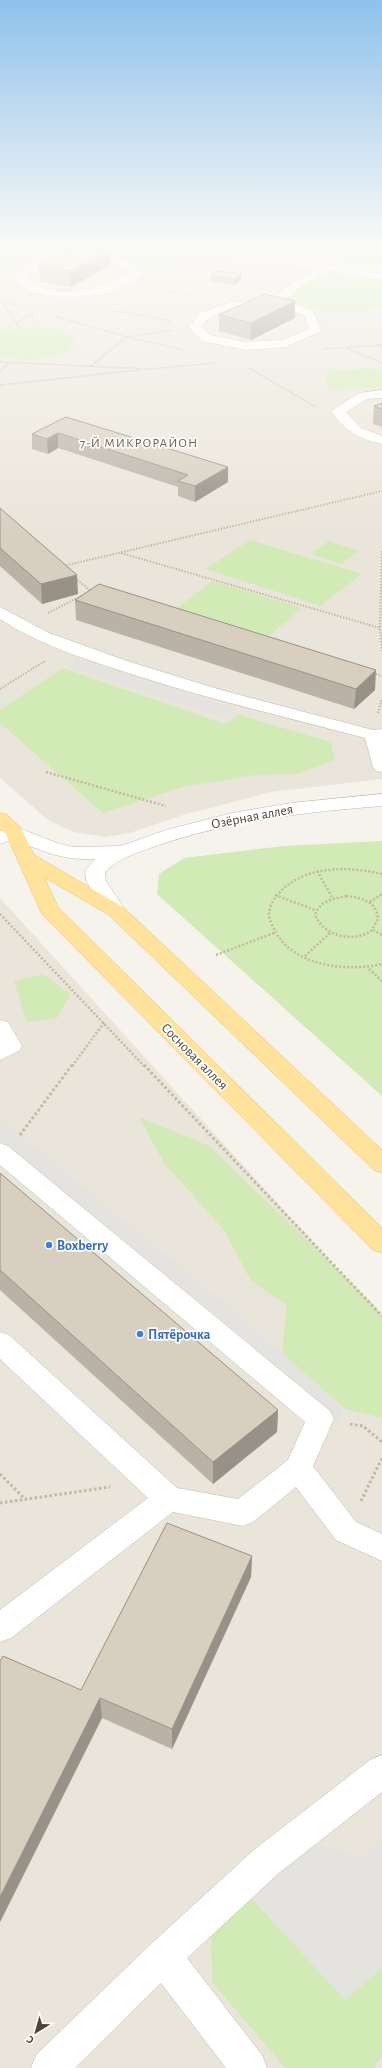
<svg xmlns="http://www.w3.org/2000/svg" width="382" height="2068" font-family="'Alegreya Sans',sans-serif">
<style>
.residential{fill:#eae5da}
.green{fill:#d2eab5}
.parking{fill:#e5e3e0}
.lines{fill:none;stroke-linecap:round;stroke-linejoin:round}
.minor-casing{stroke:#c2bbae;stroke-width:1}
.major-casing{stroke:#e6c16a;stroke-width:1}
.path-far3{stroke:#c4b79f;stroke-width:1.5;stroke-dasharray:1 1;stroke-linecap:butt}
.path-far2{stroke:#c4b79f;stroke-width:2;stroke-dasharray:1.5 1.5;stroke-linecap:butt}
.path-far1{stroke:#c4b79f;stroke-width:2.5;stroke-dasharray:2 2;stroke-linecap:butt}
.path{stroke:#c4b79f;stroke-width:3;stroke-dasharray:2.5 2.5;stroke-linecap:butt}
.minor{fill:#fff;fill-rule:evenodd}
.major{fill:#ffe39c;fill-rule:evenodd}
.wall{fill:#bab2a6}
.shaded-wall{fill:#979187}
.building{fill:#d8cfc1;stroke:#979187}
.shop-dot{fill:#3f7fe0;stroke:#fff;stroke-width:1.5}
.labels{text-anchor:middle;stroke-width:3.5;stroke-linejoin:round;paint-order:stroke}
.far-neighbourhood-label{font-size:13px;letter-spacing:1px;fill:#6e6250;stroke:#fff}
.street-label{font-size:14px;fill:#4b4439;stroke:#fff}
.shop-label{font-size:14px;font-weight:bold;fill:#366cbe;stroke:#fff;text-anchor:start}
</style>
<rect width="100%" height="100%" fill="#f6f3ec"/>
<g class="residential">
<path d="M0,246H151L329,270L382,281V779L271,792L183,815L130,833L105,837L73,832L48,820L0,778Z"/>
<path d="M0,898L382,1318V2068H0Z"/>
</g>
<g class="green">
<path d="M0,246H89C79,253 62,251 50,252C32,254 16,260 0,268Z"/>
<path d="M121,246L174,253V257L164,267L146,268L113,254Z"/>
<path d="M253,246H303L382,257V265Z"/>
<path d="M317,274H335L382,283V308C349,311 313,316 285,296C290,280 302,278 317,274Z"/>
<path d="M40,327L60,330L73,337L75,345C72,347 68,351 65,353C50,360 15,362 0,354V333L20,328Z"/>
<path d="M368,368L382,372V387L327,389L326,372Z"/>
<path d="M250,540L362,574L320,606L206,569Z"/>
<path d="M329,541L359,551L341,564L311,554Z"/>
<path d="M212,581L302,608L269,636L177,608Z"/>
<path d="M63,668L225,724L239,715L331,742L335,760L297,774L255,775L182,787L103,813L0,723V710Z"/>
<path d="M382,841V1096L157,894L159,874L184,858L284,846Z"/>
<path d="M43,974L70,994L57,1018L27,1022L14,981Z"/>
<path d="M139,1117L209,1146L372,1303L382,1315V1418L342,1408L282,1356L287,1305L251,1281L224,1230L164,1163Z"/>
<path d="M249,1896L345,1999L382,1968V2057L373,2068H285L212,1982L211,1930Z"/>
</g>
<g class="parking">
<path d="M186,259L302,274L290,286L173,270Z"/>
<path d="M80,658L233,708L223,717L69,667Z"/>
<path d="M0,1118L243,1318L343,1407L337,1423L235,1331L0,1140Z"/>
<path d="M382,1840V1968L345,2000L249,1896L314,1843L361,1858Z"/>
</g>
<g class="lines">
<g class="minor-casing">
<g id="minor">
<path d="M96,246H108L102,252L130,262L142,272C121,300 50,305 23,287C19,284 17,278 14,274C23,263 55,253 68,251C78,249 87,251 96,246ZM91,255L122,266L129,272C108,290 43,303 26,275L62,259Z"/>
<path d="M172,246H201L328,264L382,274V280L330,271L304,284L285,300L313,311L321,329L319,332L285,347L246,350L202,341L189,327L200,313L231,302L274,298L296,280L317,269L177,249ZM276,305L304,315L309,328L283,340L246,342L210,335L201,327C218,305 251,306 276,305Z"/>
<path d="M354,246H382V252L359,249Z"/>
<path d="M382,390V398L367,399L346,412L361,428L382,436V444C359,439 345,431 331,411L359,393Z"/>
<path d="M0,607L49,633L127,661L221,690L373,730L382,729V772L376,771L373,767L365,738C285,717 204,698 125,672C82,658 38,644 0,619Z"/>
<path d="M382,794V806C305,812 229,821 156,846C139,852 118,858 105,872L106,881L126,911L123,915L116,917L109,915L86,881L85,871L95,859C66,861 40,851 14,839L0,844V831L14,826L57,843L73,847L121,846L166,830L232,813L291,803Z"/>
<path d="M0,1020L8,1022L22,1046L19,1051L0,1060Z"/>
<path d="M0,1143L8,1146L330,1411L334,1419L313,1466L356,1522L382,1534V1561L336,1540L296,1487L253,1522L243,1526L173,1512L11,1638L0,1642V1610L148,1498L0,1359V1332L9,1335L177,1488L238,1499L288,1460L305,1422L0,1165Z"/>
<path d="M382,1755V1792L279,1873L187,1958L262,2055L267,2068H226L161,1983L75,2068H31L36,2055L151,1944L255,1849L370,1760Z"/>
</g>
</g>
<g class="major-casing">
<path id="major" d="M0,813L7,815L21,828L34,855L123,907L382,1150V1173L374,1170L109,915L44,877L58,907L382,1228V1253L373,1250L42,914L6,834L0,829Z"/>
</g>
<g class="path-far3">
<path d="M151,287L196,296"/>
<path d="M16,305L1,301L20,328"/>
<path d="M113,310L167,320L172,323"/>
<path d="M54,316L127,337L184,350"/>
<path d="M16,323L37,311"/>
<path d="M346,348L382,363"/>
<path d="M325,349L382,345"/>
<path d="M0,362L149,369L215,363"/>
<path d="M91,366L127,337L173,330"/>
<path d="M249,368L316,407"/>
<path d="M0,372L9,362"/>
<path d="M0,385L139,370"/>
</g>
<g class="path-far2">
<path d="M382,551L380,628L382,651"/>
<path d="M121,553L380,628"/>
<path d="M63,566L382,491"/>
<path d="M75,578L91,591"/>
<path d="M48,613L83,595"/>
<path d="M373,673L382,676"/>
<path d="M0,689L45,661"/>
<path d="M378,713L382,698"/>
</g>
<g class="path-far1">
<path d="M46,772L166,806"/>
<path d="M317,871L332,897"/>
<path d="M382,874C349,866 304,865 279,893C274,898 269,907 269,914C269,920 273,926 275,931C294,967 348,972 382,964"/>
<path d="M275,895L315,910"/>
<path d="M346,896C361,898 377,901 378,919L371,931C352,943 324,936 315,915C320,901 332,899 346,896Z"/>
<path d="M370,902L382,894"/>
<path d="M0,914L144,1066"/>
<path d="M373,930L382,935"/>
<path d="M216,955L274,933"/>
<path d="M305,956L330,933"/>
<path d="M369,969L382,981"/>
<path d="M72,1066L104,1023"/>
</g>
<g class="path">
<path d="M144,1065L382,1316"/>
<path d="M20,1135L72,1065"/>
<path d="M350,1424L363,1426L382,1442"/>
<path d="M0,1474L25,1499"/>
<path d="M361,1501L382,1458"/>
<path d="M0,1503L110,1487"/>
</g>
<use href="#minor" class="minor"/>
<use href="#major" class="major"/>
</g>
<g class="wall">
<path d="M110,250L111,265L71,287L40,281L39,265Z"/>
<path d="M241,274V280L235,285L211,282V276Z"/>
<path d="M219,315L295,318L251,340L219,331Z"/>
<path d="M382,403V427L373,424L374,406Z"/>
<path d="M66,417L228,482L195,502L178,496V487L58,448L48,454L32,449V434Z"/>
<path d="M0,508L78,594L42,604L0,566Z"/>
<path d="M75,600L375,690L354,709L76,620Z"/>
<path d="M0,1173L278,1410L277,1432L213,1484L0,1290Z"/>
<path d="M252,1556L251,1577L172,1749L102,1718L0,1922V1661L81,1690Z"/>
</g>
<g class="shaded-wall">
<path d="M110,250L111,265L71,287V272Z"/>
<path d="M241,274V280L235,285V279Z"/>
<path d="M295,301V318L251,340V323Z"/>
<path d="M58,433V448L48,454L47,439Z"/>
<path d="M228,467V482L195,502V486Z"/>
<path d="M77,575L78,594L42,604L41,584Z"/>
<path d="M376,670L375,690L354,709L356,689Z"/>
<path d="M278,1410L277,1432L213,1484V1462Z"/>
<path d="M252,1556L251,1577L172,1749V1729Z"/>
<path d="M100,1698L102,1718L0,1922V1897Z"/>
</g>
<g class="building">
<path d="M75,246H89L110,250L71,272L39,265Z"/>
<path d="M217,271L241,274L235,279L211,276Z"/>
<path d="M264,294L295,301L251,323L219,315Z"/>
<path d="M382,403V409L374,406Z"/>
<path d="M66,417L228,467L195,486L178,481L188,475L58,433L47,439L32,434Z"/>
<path d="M0,508L77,575L41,584L0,548Z"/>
<path d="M99,584L376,670L356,689L75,600Z"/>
<path d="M0,1173L278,1410L213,1462L0,1270Z"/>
<path d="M167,1523L252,1556L172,1729L100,1698L0,1897V1661L3,1656L81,1690Z"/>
</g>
<linearGradient id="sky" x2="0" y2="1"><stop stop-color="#8fc1ec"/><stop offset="0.46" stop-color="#fbfaf6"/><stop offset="1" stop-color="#fbfaf6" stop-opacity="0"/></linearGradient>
<rect width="382" height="536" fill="url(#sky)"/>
<g class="shop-dot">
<circle cx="49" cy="1245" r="4"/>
<circle cx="140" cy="1334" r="4"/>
</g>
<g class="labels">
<g class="far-neighbourhood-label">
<text x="139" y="447">7-Й МИКРОРАЙОН</text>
</g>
<g class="street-label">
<text transform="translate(252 816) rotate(-11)" y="5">Озёрная аллея</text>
<text transform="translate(195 1056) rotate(45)" y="5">Сосновая аллея</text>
</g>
<g class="shop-label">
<text x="57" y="1250">Boxberry</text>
<text x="148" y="1339">Пятёрочка</text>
</g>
</g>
<g transform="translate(36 2032) rotate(217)" stroke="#ffffff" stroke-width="3" paint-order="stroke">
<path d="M0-3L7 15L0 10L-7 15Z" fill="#4b4439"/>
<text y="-6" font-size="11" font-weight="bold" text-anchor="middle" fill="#4b4439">С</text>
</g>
</svg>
